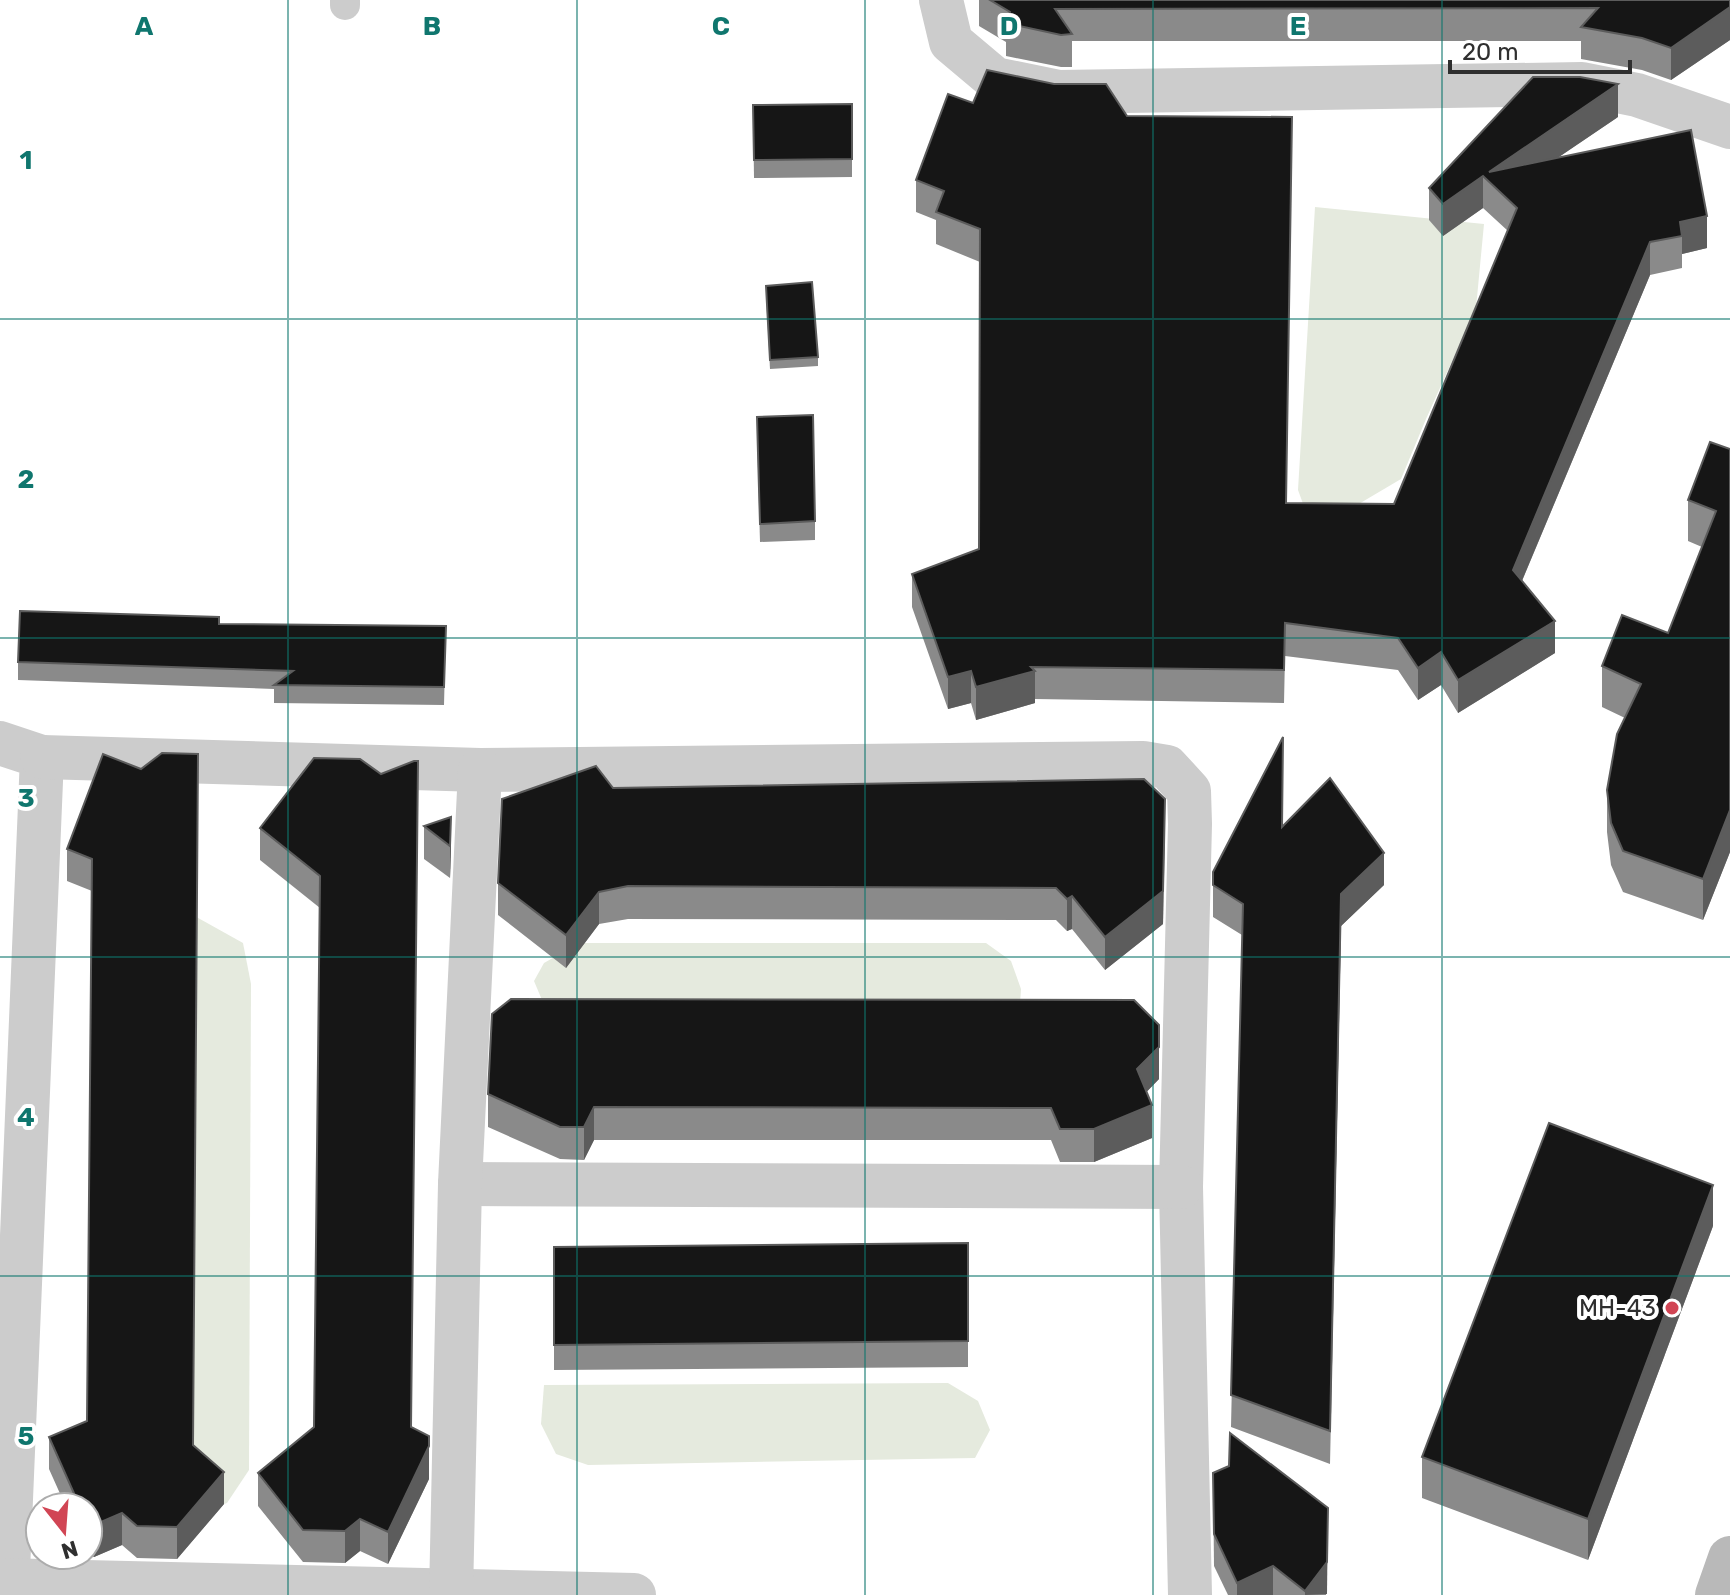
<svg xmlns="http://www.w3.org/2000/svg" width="1730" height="1595" font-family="Rubik,sans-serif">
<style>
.green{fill:#e5eade}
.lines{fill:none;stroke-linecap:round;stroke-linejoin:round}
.lane{stroke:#ccc;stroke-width:30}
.street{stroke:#ccc;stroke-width:44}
.secondary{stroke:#b9b9b9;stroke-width:44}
.wall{fill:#8a8a8a}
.shaded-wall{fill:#5c5c5c}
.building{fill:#161616;stroke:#5c5c5c;stroke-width:2}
.grid{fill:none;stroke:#0f766e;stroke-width:2;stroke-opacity:0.55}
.poi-dot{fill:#d14554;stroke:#fff;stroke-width:3}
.labels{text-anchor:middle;stroke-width:8;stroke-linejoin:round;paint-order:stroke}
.poi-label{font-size:24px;fill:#2f2f2f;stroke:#fff;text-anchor:end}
.grid-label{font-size:26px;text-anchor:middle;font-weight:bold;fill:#0f766e;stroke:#fff;stroke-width:8;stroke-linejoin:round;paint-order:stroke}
</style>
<rect width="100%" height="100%" fill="#fff"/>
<g class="green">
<path d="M1315,207L1484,224L1476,308L1426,419L1401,479L1313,531L1298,490Z"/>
<path d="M191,914L243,943L251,984L249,1470L227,1503L191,1515Z"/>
<path d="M579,943H986L1011,961L1021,989L1020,1004L542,1000L534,981L544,963Z"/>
<path d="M948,1383L978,1401L990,1430L975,1458L588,1465L556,1454L541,1424L544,1385Z"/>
</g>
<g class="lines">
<path class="lane" d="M345,0V5"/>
<g class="street">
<path d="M941,0L951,42L995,79L1059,92L1582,84L1637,95L1730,127"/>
<path d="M0,743L42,757L7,1595"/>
<path d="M42,757L480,770L1143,763L1167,767L1189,791L1190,824L1181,1187L1190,1595"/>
<path d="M460,1184L1181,1187"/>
<path d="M0,1580L634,1595"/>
<path d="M451,1595L460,1184L480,770"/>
</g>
<path class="secondary" d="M1717,1595L1730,1558"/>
</g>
<g class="wall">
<path d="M979,0H1730V40L1671,80L1642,70L1581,59V41H1072V67H1061L1006,56V42L979,26Z"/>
<path d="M948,94L1287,503L1394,504L1508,231L1483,208L1443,236L1429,220V188L1618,117L1557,158L1707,248L1682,254V268L1650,275L1522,581L1555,653L1458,713L1441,685L1418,700L1398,670L1285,656L1284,703L1035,699V703L976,720L971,703L948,709L912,607V574L979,549L980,262L936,244V220L916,212V180Z"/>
<path d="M852,104V177L754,178L753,105Z"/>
<path d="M766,296L818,357V366L770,369Z"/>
<path d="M757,435L815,521V540L760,542Z"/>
<path d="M1730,449V852L1703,920L1623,892L1611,865L1607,832V790L1625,718L1602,707V666L1668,633L1702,547L1688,541V500Z"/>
<path d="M219,624L446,626L444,705L274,703V689L18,680V662Z"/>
<path d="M103,754L193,1445L224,1504L177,1559L137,1558L122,1545L94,1557H88V1507H66L49,1469V1437L87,1421L92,891L67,881V849Z"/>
<path d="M314,758L411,1427L429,1479L388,1564L360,1551L345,1563L303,1562L258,1506V1473L314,1427L320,908L260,860V828Z"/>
<path d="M613,788L1165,832L1163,924L1105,970L1072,929L1067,931L1056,920L628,919L599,924L566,968L498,915V883Z"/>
<path d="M451,817V849L450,878L424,859V826Z"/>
<path d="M1282,826L1384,885L1341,926L1330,1464L1231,1427L1242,935L1213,917V872Z"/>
<path d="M1159,1079L1146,1092L1152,1138L1094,1162H1060L1051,1140H594L584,1160L560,1159L488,1127V1094Z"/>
<path d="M1713,1226L1588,1560L1422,1498V1457Z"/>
<path d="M968,1243V1367L554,1370V1247Z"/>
<path d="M1213,1473L1328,1541L1326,1595H1228L1214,1566Z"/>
</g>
<g class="shaded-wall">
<path d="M1730,7V40L1671,80V48Z"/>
<path d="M1618,84V117L1503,195L1489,172Z"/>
<path d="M1483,176V208L1443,236V204Z"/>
<path d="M1707,216V248L1682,254V236L1680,222Z"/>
<path d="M1650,242V275L1513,602V570Z"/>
<path d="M1555,621V653L1458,713V680Z"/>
<path d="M1441,652V685L1418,700V668Z"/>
<path d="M971,671V703L948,709V677Z"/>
<path d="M1035,671V703L976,720V687Z"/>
<path d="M1165,799L1163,924L1105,970V937Z"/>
<path d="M1730,810V852L1703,920V879Z"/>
<path d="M451,817V849L450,878V846Z"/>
<path d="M1384,853V885L1341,926L1330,1464L1341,894Z"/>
<path d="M599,892V924L566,968V935Z"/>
<path d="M1072,896V929L1067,931V899Z"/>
<path d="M1159,1025V1079L1137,1102V1069Z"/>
<path d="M1152,1105V1138L1094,1162V1129Z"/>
<path d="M594,1107V1140L584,1160V1127Z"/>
<path d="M1713,1185V1226L1588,1560V1519Z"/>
<path d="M429,1436V1479L388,1564V1532Z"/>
<path d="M224,1472V1504L177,1559V1527Z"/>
<path d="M1328,1508L1327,1594L1305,1595V1591Z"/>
<path d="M122,1513V1545L94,1557V1525Z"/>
<path d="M360,1519V1551L345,1563V1531Z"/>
<path d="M1273,1566V1595H1237V1583Z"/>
</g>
<g class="building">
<path d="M990,0H1730V7L1671,48L1642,38L1581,27L1598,8L1055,9L1072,34L1061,35L1006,23L1010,12Z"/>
<path d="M987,70L1054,84H1106L1127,116L1292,117L1286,503L1394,504L1517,208L1483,176L1443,204L1429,188L1533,77H1580L1618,84L1489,172L1691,130L1707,216L1680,222L1682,236L1650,242L1513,570L1555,621L1458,680L1441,652L1418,668L1398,638L1285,623L1284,670L1031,667L1035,671L976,687L971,671L948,677L912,574L979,549L980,229L936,212L944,191L916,180L948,94L973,103Z"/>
<path d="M852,104V159L754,160L753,105Z"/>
<path d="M812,282L818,357L770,360L766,286Z"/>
<path d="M813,415L815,521L760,524L757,417Z"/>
<path d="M1710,442L1730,449V810L1703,879L1623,851L1611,823L1607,790L1617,734L1641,684L1602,666L1622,615L1668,633L1716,511L1688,500Z"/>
<path d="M20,611L219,617V624L446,626L444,687L274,685L293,671L18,662Z"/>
<path d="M1283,737L1282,827L1330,778L1384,853L1341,894L1330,1431L1231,1395L1243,904L1213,885V872Z"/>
<path d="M162,753L198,754L193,1445L224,1472L177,1527L137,1526L122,1513L94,1525H88V1507H80L49,1437L87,1421L92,859L67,849L103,754L141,769Z"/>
<path d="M314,758L360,759L381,774L414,761H418L411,1427L429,1436V1446L388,1532L360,1519L345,1531L303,1530L258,1473L314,1427L320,876L260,828Z"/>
<path d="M596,766L613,788L1144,779L1165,799L1163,891L1105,937L1072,896L1067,899L1056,888L628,886L599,892L566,935L498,883L502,799Z"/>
<path d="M451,817L450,846L424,826Z"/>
<path d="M511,999L1134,1000L1159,1025V1047L1137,1069L1152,1105L1094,1129H1060L1051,1108L594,1107L584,1127H560L488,1094L492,1014Z"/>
<path d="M1549,1123L1713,1185L1588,1519L1422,1457Z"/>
<path d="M968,1243V1341L554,1345V1247Z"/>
<path d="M1230,1433L1328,1508L1327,1562L1305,1591L1273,1566L1237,1583L1214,1534L1213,1473L1229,1466Z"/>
</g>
<path class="grid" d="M288,0V1595M577,0V1595M865,0V1595M1153,0V1595M1442,0V1595M0,319H1730M0,638H1730M0,957H1730M0,1276H1730"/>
<circle class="poi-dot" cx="1672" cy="1308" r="8"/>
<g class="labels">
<g class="poi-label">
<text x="1656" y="1316">MH-43</text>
</g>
</g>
<g class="grid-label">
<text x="144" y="35">A</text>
<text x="432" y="35">B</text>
<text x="721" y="35">C</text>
<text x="1009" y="35">D</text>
<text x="1298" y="35">E</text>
<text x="26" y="169">1</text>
<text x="26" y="488">2</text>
<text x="26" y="807">3</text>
<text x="26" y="1126">4</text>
<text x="26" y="1445">5</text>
</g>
<g transform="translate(64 1531) rotate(163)"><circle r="38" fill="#ffffff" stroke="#acacac" stroke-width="2"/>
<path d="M0-6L14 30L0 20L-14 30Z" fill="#d14554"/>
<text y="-12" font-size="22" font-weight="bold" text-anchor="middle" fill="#2f2f2f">N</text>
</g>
<path d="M1450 60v12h180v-12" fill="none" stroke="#2f2f2f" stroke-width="4"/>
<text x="1462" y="60" font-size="24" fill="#2f2f2f" stroke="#ffffff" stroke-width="6" paint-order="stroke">20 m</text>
</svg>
